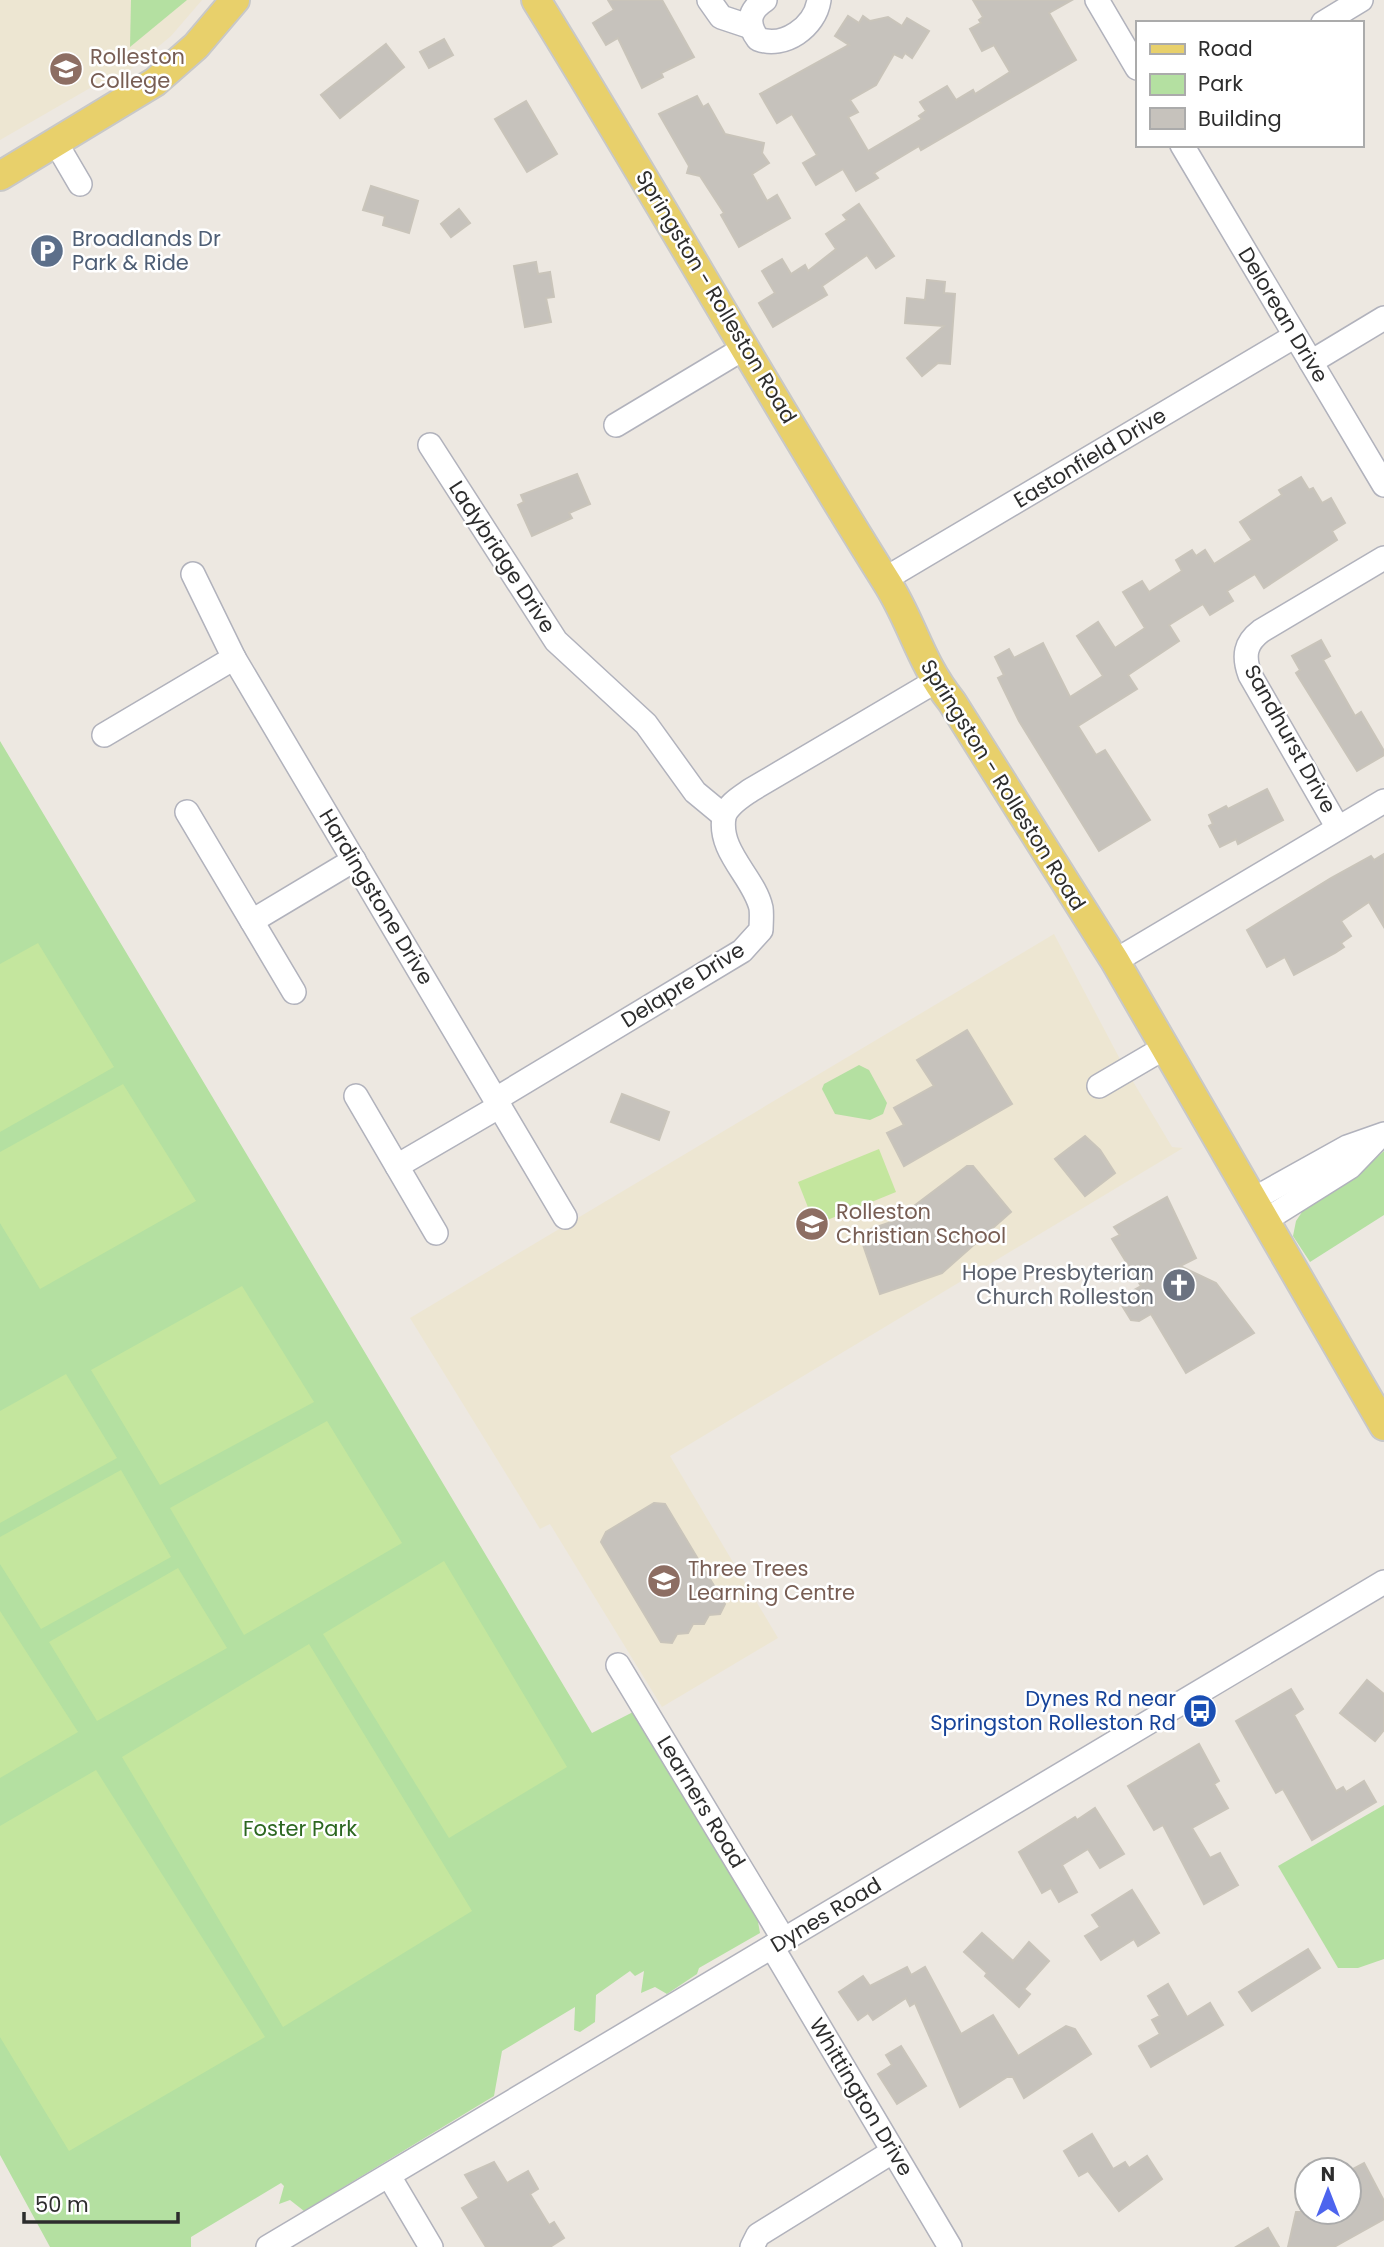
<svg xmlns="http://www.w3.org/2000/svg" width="1384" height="2247" font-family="Poppins,sans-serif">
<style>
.education{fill:#ede6d2}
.green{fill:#b4e0a1}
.pitch{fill:#c4e69e}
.building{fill:#c6c2bc;stroke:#c9c4ba;stroke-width:2}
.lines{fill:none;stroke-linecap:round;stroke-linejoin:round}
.minor-casing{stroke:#b1b2bc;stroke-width:26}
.major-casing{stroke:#c8c8c8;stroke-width:32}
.minor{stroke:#fff;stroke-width:23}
.major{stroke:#e8d06b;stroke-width:28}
.labels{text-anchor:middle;stroke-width:5;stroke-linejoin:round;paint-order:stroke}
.education-label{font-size:21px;fill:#785e54;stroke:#fff;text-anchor:start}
.service-label{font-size:21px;fill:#4e5e75;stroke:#fff;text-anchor:start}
.street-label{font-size:21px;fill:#2d2d2d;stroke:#fff}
.worship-label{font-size:21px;fill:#5b616d;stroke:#fff;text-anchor:end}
.transit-label{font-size:21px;fill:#164399;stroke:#fff;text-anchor:end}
.park-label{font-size:21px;fill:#2c6720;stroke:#fff}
</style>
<rect width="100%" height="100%" fill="#ede8e1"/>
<g class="education">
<path d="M0,0H202L171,36L125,74L115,80L97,84L0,140Z"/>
<path d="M1054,934L1122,1063L1172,1147L1183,1148L670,1456L778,1638L662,1707L550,1524L540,1529L410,1318Z"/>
</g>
<g class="green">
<path d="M131,0H187L130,47Z"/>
<path d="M0,741L592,1733L635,1711L757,1916L760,1933L699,1968L697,1974L667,1994L655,1987L641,1993L644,1971L635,1976L630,1971L596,1995L595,2022L580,2032L574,2030L575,2007L502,2051L494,2096L304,2211L290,2200L279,2204L284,2186L281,2183L191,2237V2247H50L0,2155Z"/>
<path d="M859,1065L869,1070L887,1103L883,1114L870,1120L835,1114L822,1089L824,1084Z"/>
<path d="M1384,1151V1215L1310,1262L1293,1236L1296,1221L1306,1206L1363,1170Z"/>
<path d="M1384,1805V1959L1358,1968H1338L1278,1866Z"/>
</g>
<g class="pitch">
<path d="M38,943L114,1067L0,1132V964Z"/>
<path d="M123,1084L196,1201L40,1289L0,1223V1152Z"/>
<path d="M879,1149L896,1192L815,1225L798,1182Z"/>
<path d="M242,1286L314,1402L160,1485L91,1370Z"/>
<path d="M66,1374L117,1458L0,1523V1411Z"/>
<path d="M327,1421L402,1543L244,1635L170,1508Z"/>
<path d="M121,1470L171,1557L41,1629L0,1564V1537Z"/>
<path d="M444,1561L567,1767L449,1838L323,1634Z"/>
<path d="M178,1568L227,1648L97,1721L49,1642Z"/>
<path d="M0,1611L78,1732L0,1778Z"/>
<path d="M309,1644L472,1911L283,2027L122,1757Z"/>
<path d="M96,1770L265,2037L69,2151L0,2037V1826Z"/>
</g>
<g class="building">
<path d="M608,0H662L694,57L661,73L663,77L642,88L618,38L606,45L593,23L614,10Z"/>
<path d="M973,0H1072L1049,13L1076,60L921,150L919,146L874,173L878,178L856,191L843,169L816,185L803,163L817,155L792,114L777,123L760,94L849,45L835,36L848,16L859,23L863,16L870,21L888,17L902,26L907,18L929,31L912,58L905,53L902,58L894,54L876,85L850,100L858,112L848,117L868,151L922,119L919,116L926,111L920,102L947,86L956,100L973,90L975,94L1010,72L994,45L982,51L970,29L981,23L979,20L983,17Z"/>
<path d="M444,39L453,55L429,68L420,52Z"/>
<path d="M386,44L404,67L340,118L321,95Z"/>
<path d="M697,96L703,107L708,104L725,134L764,143L762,153L769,163L752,174L767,201L777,195L790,218L739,247L721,215L724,213L700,176L687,173L689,166L659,114Z"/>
<path d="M526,101L557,154L527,172L495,119Z"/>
<path d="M371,186L418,201L409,233L383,225L385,216L363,210Z"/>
<path d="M859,204L894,256L876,268L867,255L822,286L827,295L773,327L759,303L775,293L762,271L782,259L791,274L805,265L808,271L836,249L826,234L847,220L843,215Z"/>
<path d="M459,209L470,223L451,237L441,224Z"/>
<path d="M536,262L538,274L550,272L554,297L546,298L551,322L525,327L514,266Z"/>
<path d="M927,280L945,282L944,293L955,294L950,364L938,363L922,376L907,358L944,326L905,323L907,298L925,300Z"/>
<path d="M577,474L590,504L569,513L572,518L532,536L518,505L524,502L521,495Z"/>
<path d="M1301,477L1309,490L1313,488L1322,503L1331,498L1345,523L1332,531L1337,540L1264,588L1255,574L1227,591L1233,601L1210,615L1203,604L1169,625L1179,641L1128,675L1137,689L1078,726L1096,755L1105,750L1150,820L1099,851L1019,721L998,678L1004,675L995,657L1009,649L1014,658L1043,643L1070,697L1103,676L1077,636L1098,622L1115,648L1145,628L1123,592L1142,581L1149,592L1182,571L1176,560L1192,550L1196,556L1205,550L1214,564L1252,540L1240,522L1282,495L1279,490Z"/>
<path d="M1321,640L1330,656L1323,660L1355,716L1361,712L1384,751V755L1357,771L1296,673L1300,670L1292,656Z"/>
<path d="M1267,789L1283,820L1238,844L1236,839L1220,847L1209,826L1213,824L1209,815L1226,806L1228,809Z"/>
<path d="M1384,854V927L1369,902L1341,921L1351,936L1341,943L1344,947L1335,953L1294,975L1285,957L1267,967L1247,930L1331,878L1371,856L1374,860Z"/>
<path d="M967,1030L1012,1104L904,1166L887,1133L904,1125L894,1108L934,1086L917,1060Z"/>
<path d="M622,1094L669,1112L659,1140L611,1122Z"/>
<path d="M1085,1136L1100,1150L1115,1173L1085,1196L1055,1159Z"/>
<path d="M967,1166H973L1011,1212L942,1273L880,1294L859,1233L894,1221Z"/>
<path d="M1167,1197L1196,1258L1180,1266L1216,1283L1254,1333L1186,1373L1151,1314L1139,1321L1131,1320L1118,1299L1141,1286L1112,1239L1120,1235L1114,1227Z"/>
<path d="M654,1503L665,1504L725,1604L720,1614L709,1615L704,1624H693L688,1633L677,1634L672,1643L661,1642L601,1542L606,1532Z"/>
<path d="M1367,1680L1384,1694V1730L1375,1741L1340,1713Z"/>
<path d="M1291,1689L1303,1709L1294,1715L1336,1791L1343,1787L1346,1792L1364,1781L1376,1802L1312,1840L1283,1789L1276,1793L1236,1721Z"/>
<path d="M1199,1744L1219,1781L1214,1784L1228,1808L1192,1828L1210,1858L1220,1853L1238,1885L1204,1904L1163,1825L1154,1830L1128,1786Z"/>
<path d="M1095,1808L1124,1854L1100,1868L1088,1849L1062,1865L1077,1892L1059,1902L1051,1888L1042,1893L1019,1852L1075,1817L1077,1820Z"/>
<path d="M1132,1890L1159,1933L1138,1946L1134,1939L1101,1960L1085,1936L1100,1927L1092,1915Z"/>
<path d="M982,1933L1013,1961L1029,1942L1049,1961L1024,1989L1030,1994L1019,2007L985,1976L987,1973L964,1952Z"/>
<path d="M1308,1949L1320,1968L1252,2011L1239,1992Z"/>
<path d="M907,1967L911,1975L925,1967L961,2034L993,2015L1018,2056L1066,2026L1075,2029L1091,2054L1024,2098L1013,2077H1007L960,2107L915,2003L910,2006L906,1998L873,2020L868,2013L858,2020L839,1992L863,1976L870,1986Z"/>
<path d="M1168,1984L1187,2017L1210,2003L1223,2025L1151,2067L1139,2046L1160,2034L1152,2020L1160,2016L1148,1996Z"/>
<path d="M901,2046L926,2086L897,2104L878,2074L892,2065L886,2055Z"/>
<path d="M1092,2134L1113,2169L1125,2162L1129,2168L1147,2156L1162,2179L1119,2211L1088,2171L1079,2176L1064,2151Z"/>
<path d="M494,2162L507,2183L528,2171L538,2189L530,2194L549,2225L554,2222L564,2238L550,2247H486L462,2208L479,2198L465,2175Z"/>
<path d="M1364,2163L1384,2201V2219L1334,2247H1288L1296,2212H1349V2171Z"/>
<path d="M1268,2228L1279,2247H1236Z"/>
</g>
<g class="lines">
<g class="minor-casing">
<g id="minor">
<path d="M709,0L721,17L751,27"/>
<path d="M765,0C748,11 747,24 758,39C784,49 815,27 819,0"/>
<path d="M1097,0L1137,68"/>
<path d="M1323,23L1361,0"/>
<path d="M56,143L80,184"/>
<path d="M1182,145L1384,485"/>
<path d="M1311,362L1384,318"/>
<path d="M616,425L746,347"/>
<path d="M430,445L556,641L646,724L695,792L724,816"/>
<path d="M193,574L234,658L565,1217"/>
<path d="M885,579L1295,336"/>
<path d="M104,735L234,658"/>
<path d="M187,812L294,992"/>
<path d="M1338,828L1250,675C1243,656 1245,643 1261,631L1384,558"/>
<path d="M252,921L354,860"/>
<path d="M1115,961L1384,801"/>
<path d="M1099,1086L1164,1048"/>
<path d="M356,1096L436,1233"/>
<path d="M496,1099L742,951L761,930C761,924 762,915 761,908C754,877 718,852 724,817C727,805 741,797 751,790L936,681"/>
<path d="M397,1166L500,1106"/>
<path d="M1252,1200L1347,1147L1384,1134"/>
<path d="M1264,1221L1350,1167L1377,1139"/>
<path d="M618,1665L784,1940"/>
<path d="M772,1947L950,2247"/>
<path d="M389,2176L431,2247"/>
<path d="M268,2247L1384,1582"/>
<path d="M752,2247L758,2235L892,2152"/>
</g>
</g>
<g class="major-casing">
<g id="major">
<path d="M536,0C655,192 766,390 886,581C913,623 919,661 952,702L1115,961L1384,1426"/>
<path d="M0,176L155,82L196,46L235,0"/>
</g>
</g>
<use href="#minor" class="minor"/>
<use href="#major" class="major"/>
</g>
<defs>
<g id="school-disc" transform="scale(1.75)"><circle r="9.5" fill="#8d6e63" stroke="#fff"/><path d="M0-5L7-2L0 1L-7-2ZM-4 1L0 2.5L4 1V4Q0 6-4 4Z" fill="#fff"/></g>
<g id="parking-disc" transform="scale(1.75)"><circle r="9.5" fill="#5c6f8a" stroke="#fff"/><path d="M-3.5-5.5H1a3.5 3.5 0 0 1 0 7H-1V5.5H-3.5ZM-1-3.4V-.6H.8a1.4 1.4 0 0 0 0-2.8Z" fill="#fff"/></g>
<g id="church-disc" transform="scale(1.75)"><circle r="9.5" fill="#6b7280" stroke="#fff"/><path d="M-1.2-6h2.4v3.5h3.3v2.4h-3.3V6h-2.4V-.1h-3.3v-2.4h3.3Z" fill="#fff"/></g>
<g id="bus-disc" transform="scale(1.75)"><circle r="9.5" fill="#1a4fb4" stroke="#fff"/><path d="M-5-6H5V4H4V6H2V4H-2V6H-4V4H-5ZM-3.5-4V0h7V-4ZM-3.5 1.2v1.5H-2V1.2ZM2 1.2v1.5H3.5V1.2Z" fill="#fff"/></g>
</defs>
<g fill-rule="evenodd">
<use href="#school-disc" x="66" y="69"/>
<use href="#parking-disc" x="47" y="251"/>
<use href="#school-disc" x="812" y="1224"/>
<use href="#church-disc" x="1179" y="1285"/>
<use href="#school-disc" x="664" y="1581"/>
<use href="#bus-disc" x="1200" y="1711"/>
</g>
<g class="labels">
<g class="education-label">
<text x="90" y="64">Rolleston<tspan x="90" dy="24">College</tspan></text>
<text x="836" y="1219">Rolleston<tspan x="836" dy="24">Christian School</tspan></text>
<text x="688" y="1576">Three Trees<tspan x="688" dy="24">Learning Centre</tspan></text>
</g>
<g class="service-label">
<text x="72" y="246">Broadlands Dr<tspan x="72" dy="24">Park &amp; Ride</tspan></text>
</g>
<g class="street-label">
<text transform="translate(716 297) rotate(59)" y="7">Springston - Rolleston Road</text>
<text transform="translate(1283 315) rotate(59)" y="7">Delorean Drive</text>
<text transform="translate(1090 458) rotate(-31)" y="7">Eastonfield Drive</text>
<text transform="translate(502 557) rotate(57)" y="7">Ladybridge Drive</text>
<text transform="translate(1290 739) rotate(61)" y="7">Sandhurst Drive</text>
<text transform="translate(1003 785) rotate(58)" y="7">Springston - Rolleston Road</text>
<text transform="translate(376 897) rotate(59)" y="7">Hardingstone Drive</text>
<text transform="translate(683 985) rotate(-32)" y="7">Delapre Drive</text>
<text transform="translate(701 1802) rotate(59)" y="7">Learners Road</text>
<text transform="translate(826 1915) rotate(-31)" y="7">Dynes Road</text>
<text transform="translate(861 2097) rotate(59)" y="7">Whittington Drive</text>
</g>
<g class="worship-label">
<text x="1154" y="1280">Hope Presbyterian<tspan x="1154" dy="24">Church Rolleston</tspan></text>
</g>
<g class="transit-label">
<text x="1176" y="1706">Dynes Rd near<tspan x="1176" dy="24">Springston Rolleston Rd</tspan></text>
</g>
<g class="park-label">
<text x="300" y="1836">Foster Park</text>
</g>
</g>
<rect x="1136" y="21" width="228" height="126" fill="#ffffff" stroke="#ababab" stroke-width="2"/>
<rect x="1150" y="44" width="35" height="10" fill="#e8d06b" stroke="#ababab" stroke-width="2"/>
<text x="1198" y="56" font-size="21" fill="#2d2d2d">Road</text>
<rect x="1150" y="74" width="35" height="21" fill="#b4e0a1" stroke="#ababab" stroke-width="2"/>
<text x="1198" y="91" font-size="21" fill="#2d2d2d">Park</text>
<rect x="1150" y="108" width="35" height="21" fill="#c6c2bc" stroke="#ababab" stroke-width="2"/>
<text x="1198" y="126" font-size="21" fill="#2d2d2d">Building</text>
<g transform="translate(1328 2191)"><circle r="33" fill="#ffffff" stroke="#ababab" stroke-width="2"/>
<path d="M0-5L12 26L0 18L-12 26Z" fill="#4d64ee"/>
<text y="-10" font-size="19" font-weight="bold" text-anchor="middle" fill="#2d2d2d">N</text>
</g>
<path d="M24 2212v10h154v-10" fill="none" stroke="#2d2d2d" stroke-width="3.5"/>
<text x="35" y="2212" font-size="21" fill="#2d2d2d" stroke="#ffffff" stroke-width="5" paint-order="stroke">50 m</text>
</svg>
